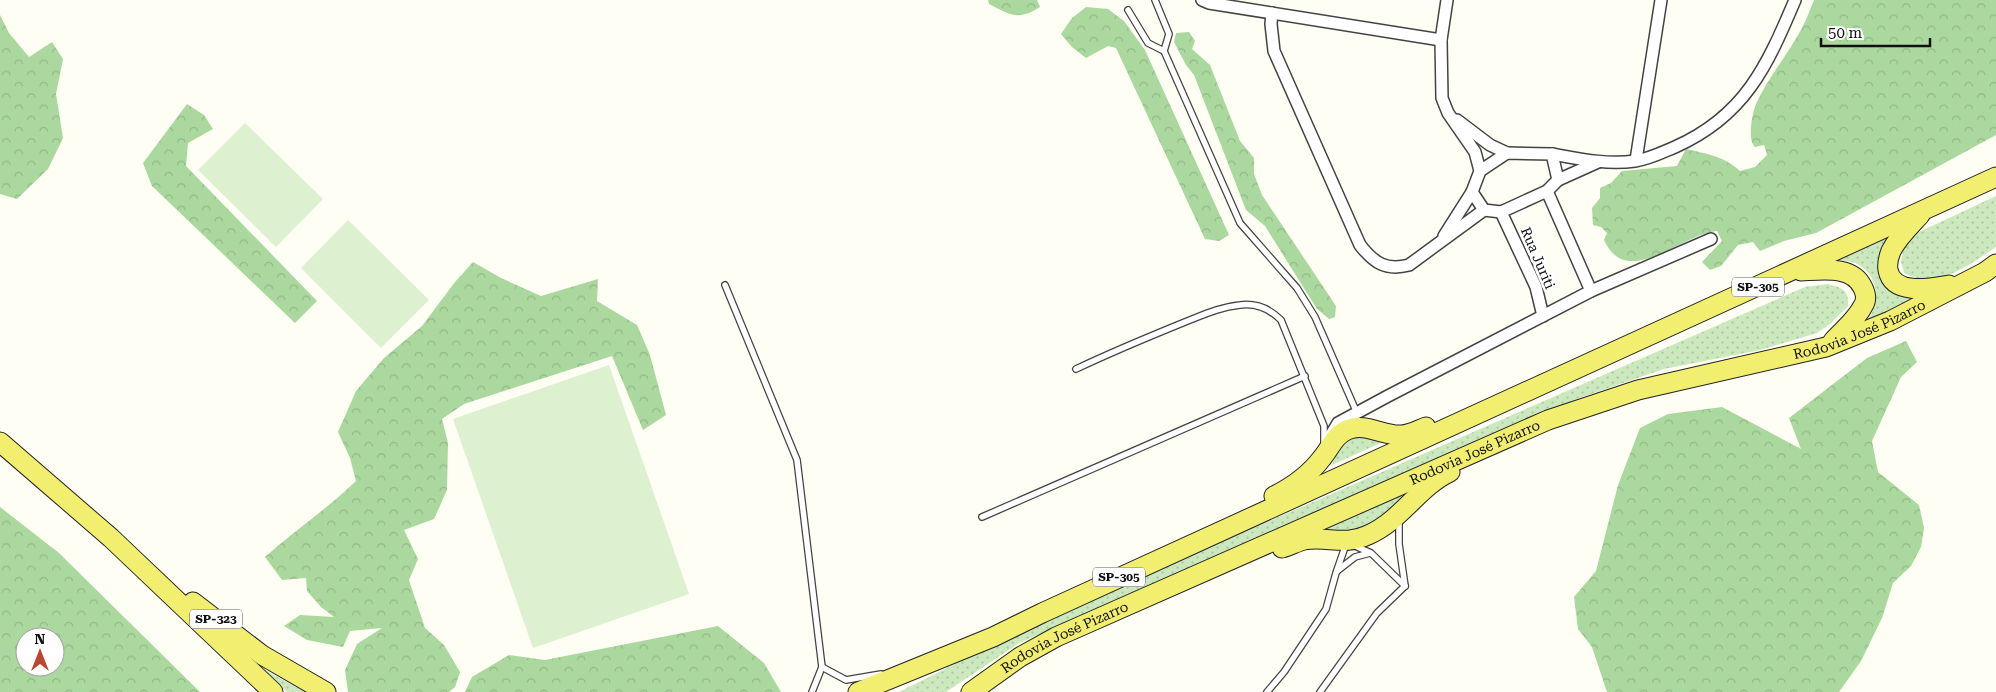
<svg xmlns="http://www.w3.org/2000/svg" width="1996" height="692" font-family="'Roboto Serif',serif">
<style>
.grass{fill:url(#grass-dots)}
.forest{fill:url(#forest-crowns);fill-rule:evenodd}
.pitch{fill:#ddf0cf}
.lines{fill:none;stroke-linecap:round;stroke-linejoin:round}
.service-casing{stroke:#434343;stroke-width:8}
.minor-casing{stroke:#434343;stroke-width:14}
.primary-casing{stroke:#212121;stroke-width:21}
.service{stroke:#fff;stroke-width:5.5}
.minor{stroke:#fff;stroke-width:11}
.primary{stroke:#f2ef70;stroke-width:19}
.labels{text-anchor:middle;stroke-width:5;stroke-linejoin:round;paint-order:stroke}
.shield{fill:#fff;stroke:#585858;stroke-width:1}
.shield-label{font-size:12px;font-weight:bold;fill:#101010}
.street-label{font-size:14px;fill:#101010;stroke:#fff}
</style>
<defs>
<pattern id="grass-dots" width="8" height="8" patternUnits="userSpaceOnUse" patternTransform="scale(1.25)"><rect width="8" height="8" fill="#cbe8be"/><path d="M2 2h.1M6 6h.1" fill="none" stroke="#adc6a2" stroke-width="1.8" stroke-linecap="round"/></pattern>
<pattern id="forest-crowns" width="20" height="18" patternUnits="userSpaceOnUse" patternTransform="scale(1.25)"><rect width="20" height="18" fill="#abd89e"/><path d="M2 6a3 3 0 1 1 6 0M12 15a3 3 0 1 1 6 0" fill="none" stroke="#92b887"/></pattern>
</defs>
<rect width="100%" height="100%" fill="#fefef4"/>
<g class="grass">
<path d="M1996,196V247C1969,265 1936,291 1904,273L1901,261L1904,248L1917,233Z"/>
<path d="M1896,233L1879,268L1883,284L1898,293H1933L1865,324C1881,305 1881,275 1855,263C1850,261 1844,261 1839,260Z"/>
<path d="M1828,284C1842,288 1849,289 1848,306L1830,324L1817,333L1760,350L1664,369L1579,398L1019,643L946,692H899L1043,620L1805,287Z"/>
<path d="M1357,433L1385,441L1332,465C1338,450 1342,439 1357,433Z"/>
<path d="M1411,489C1389,515 1361,543 1325,528Z"/>
<path d="M261,668L305,692H287Z"/>
</g>
<g class="forest">
<path d="M988,0H1037L1040,7C1018,21 1010,15 989,4Z"/>
<path d="M1814,0H1996V135L1816,233L1784,241L1760,251L1753,242L1738,245L1721,266L1710,270L1702,262L1722,241L1717,231C1681,234 1627,291 1604,240L1607,233L1601,227L1593,225L1592,208L1600,198V188L1611,183L1622,171L1677,166L1686,149C1707,154 1724,156 1740,171L1755,167L1767,155L1764,145L1755,147C1747,140 1752,114 1756,104C1768,78 1788,54 1802,28C1807,19 1810,9 1814,0Z"/>
<path d="M1086,7L1108,9L1124,21L1145,50L1229,235L1219,241L1205,239L1116,48L1108,46L1086,58L1072,47L1061,34L1072,18Z"/>
<path d="M0,15L9,33L29,57L52,42L63,59L56,94L63,138L48,169L17,199L0,194Z"/>
<path d="M1189,32L1195,41L1192,49L1210,65L1240,141L1254,158V174L1262,195L1336,306L1335,317L1329,319L1317,309L1265,226L1246,210L1194,75L1186,65L1174,42L1176,33Z"/>
<path d="M187,104L204,115L213,129L188,143L186,166L317,301L295,323L152,186L143,163Z"/>
<path d="M473,262L501,278L541,296L598,279L597,301L637,325L650,355L666,415L643,430L612,356L464,404L442,419L448,443L447,490L434,519L404,530L418,559L409,580L425,628L444,645L460,672L455,687L449,692H348L345,670L357,644L382,628L350,631L343,647L307,640L284,626L300,615L334,617L321,607L307,591L306,578L282,580L265,557C294,531 327,509 356,481L350,458L338,432L356,391L384,358L422,326L455,282Z"/>
<path d="M1906,341L1917,362L1901,377L1872,441L1878,472L1919,505L1924,528L1921,547L1911,566L1893,583L1882,618L1861,661L1839,692H1607L1592,647L1578,629L1574,597L1596,571L1618,485L1640,428L1668,414L1722,407L1801,449L1789,418L1867,358Z"/>
<path d="M0,507L59,553L200,692H0ZM25,637H55V667H25Z"/>
<path d="M718,626L764,663L781,692H465L472,677L509,655L545,660Z"/>
</g>
<g class="pitch">
<path d="M245,123L323,199L276,247L198,170Z"/>
<path d="M348,220L429,300L381,348L301,268Z"/>
<path d="M609,365L689,594L533,648L453,419Z"/>
</g>
<g class="lines">
<g class="service-casing">
<g id="service">
<path d="M1155,0L1169,34L1164,51"/>
<path d="M1128,10L1148,43L1164,51L1240,223L1297,288L1315,317L1357,413"/>
<path d="M725,285L797,460L822,667L812,692"/>
<path d="M1076,369C1112,352 1148,337 1185,322C1203,315 1220,307 1240,305C1256,303 1270,309 1281,320L1324,426V442"/>
<path d="M982,517L1305,376"/>
<path d="M1399,518V544L1405,586"/>
<path d="M1353,545L1371,553L1405,586"/>
<path d="M1337,571L1355,557L1370,553"/>
<path d="M822,667L846,680L881,674"/>
<path d="M1267,692L1284,672L1326,609L1336,573L1346,544"/>
<path d="M1320,692L1377,613L1405,586"/>
</g>
</g>
<g class="minor-casing">
<g id="minor">
<path d="M1202,0L1209,3L1441,40"/>
<path d="M1447,0L1441,40L1442,98L1448,113L1475,152L1480,171L1472,192L1484,210L1501,212L1547,191L1558,180L1552,154L1507,153L1480,171"/>
<path d="M1272,13L1271,24L1274,51L1360,245C1374,263 1386,271 1409,265L1484,210"/>
<path d="M1457,120L1490,145L1507,153"/>
<path d="M1552,154C1580,159 1607,165 1635,161C1649,159 1663,152 1675,147C1745,116 1767,66 1795,0"/>
<path d="M1636,160L1661,0"/>
<path d="M1558,180L1598,162"/>
<path d="M1547,191L1591,291"/>
<path d="M1501,212L1536,287L1543,316"/>
<path d="M1444,236L1472,192"/>
<path d="M1329,438L1338,423L1388,396L1591,291L1711,239"/>
</g>
</g>
<g class="primary-casing">
<g id="primary">
<path d="M1920,215C1910,226 1898,237 1891,251C1889,256 1887,264 1888,270C1893,296 1931,288 1949,285"/>
<path d="M1801,271C1822,270 1853,265 1863,288C1866,294 1867,300 1863,306C1856,320 1843,330 1833,341"/>
<path d="M0,442L111,538L273,692"/>
<path d="M1274,496C1292,487 1310,474 1322,458C1331,447 1334,436 1347,430C1365,422 1383,436 1401,435C1410,435 1418,430 1426,427"/>
<path d="M1282,548C1289,546 1297,542 1304,540C1327,536 1345,546 1368,535C1401,521 1418,487 1450,472"/>
<path d="M193,602L262,655L326,692"/>
<path d="M858,692L993,637L1042,613L1996,177"/>
<path id="s1" d="M971,692L1020,657L1056,637L1548,420L1638,390L1826,347L1890,321L1985,272L1996,264"/>
</g>
</g>
<use href="#service" class="service"/>
<use href="#minor" class="minor"/>
<use href="#primary" class="primary"/>
</g>
<g class="labels">
<g class="shield">
<rect x="1732" y="277.5" width="52" height="19" rx="4"/>
<rect x="1093" y="567.5" width="52" height="19" rx="4"/>
<rect x="190" y="609.5" width="52" height="19" rx="4"/>
</g>
<g class="shield-label">
<text x="1758" y="291">SP-305</text>
<text x="1119" y="581">SP-305</text>
<text x="216" y="623">SP-323</text>
</g>
<g class="street-label">
<text transform="translate(1538 258) rotate(67)" y="5">Rua Juriti</text>
<text dy="5" stroke="none"><textPath href="#s1" startOffset="964">Rodovia José Pizarro</textPath></text>
<text dy="5" stroke="none"><textPath href="#s1" startOffset="559">Rodovia José Pizarro</textPath></text>
<text dy="5" stroke="none"><textPath href="#s1" startOffset="109">Rodovia José Pizarro</textPath></text>
</g>
</g>
<g transform="translate(40 652)"><circle r="24" fill="#ffffff" stroke="#9f9f9f"/>
<path d="M0-4L9 19L0 12L-9 19Z" fill="#bb452d"/>
<text y="-8" font-size="14" font-weight="bold" text-anchor="middle" fill="#101010">N</text>
</g>
<path d="M1821 38v8h109v-8" fill="none" stroke="#101010" stroke-width="2.5"/>
<text x="1828" y="38" font-size="15" fill="#101010" stroke="#ffffff" stroke-width="4" paint-order="stroke">50 m</text>
</svg>
